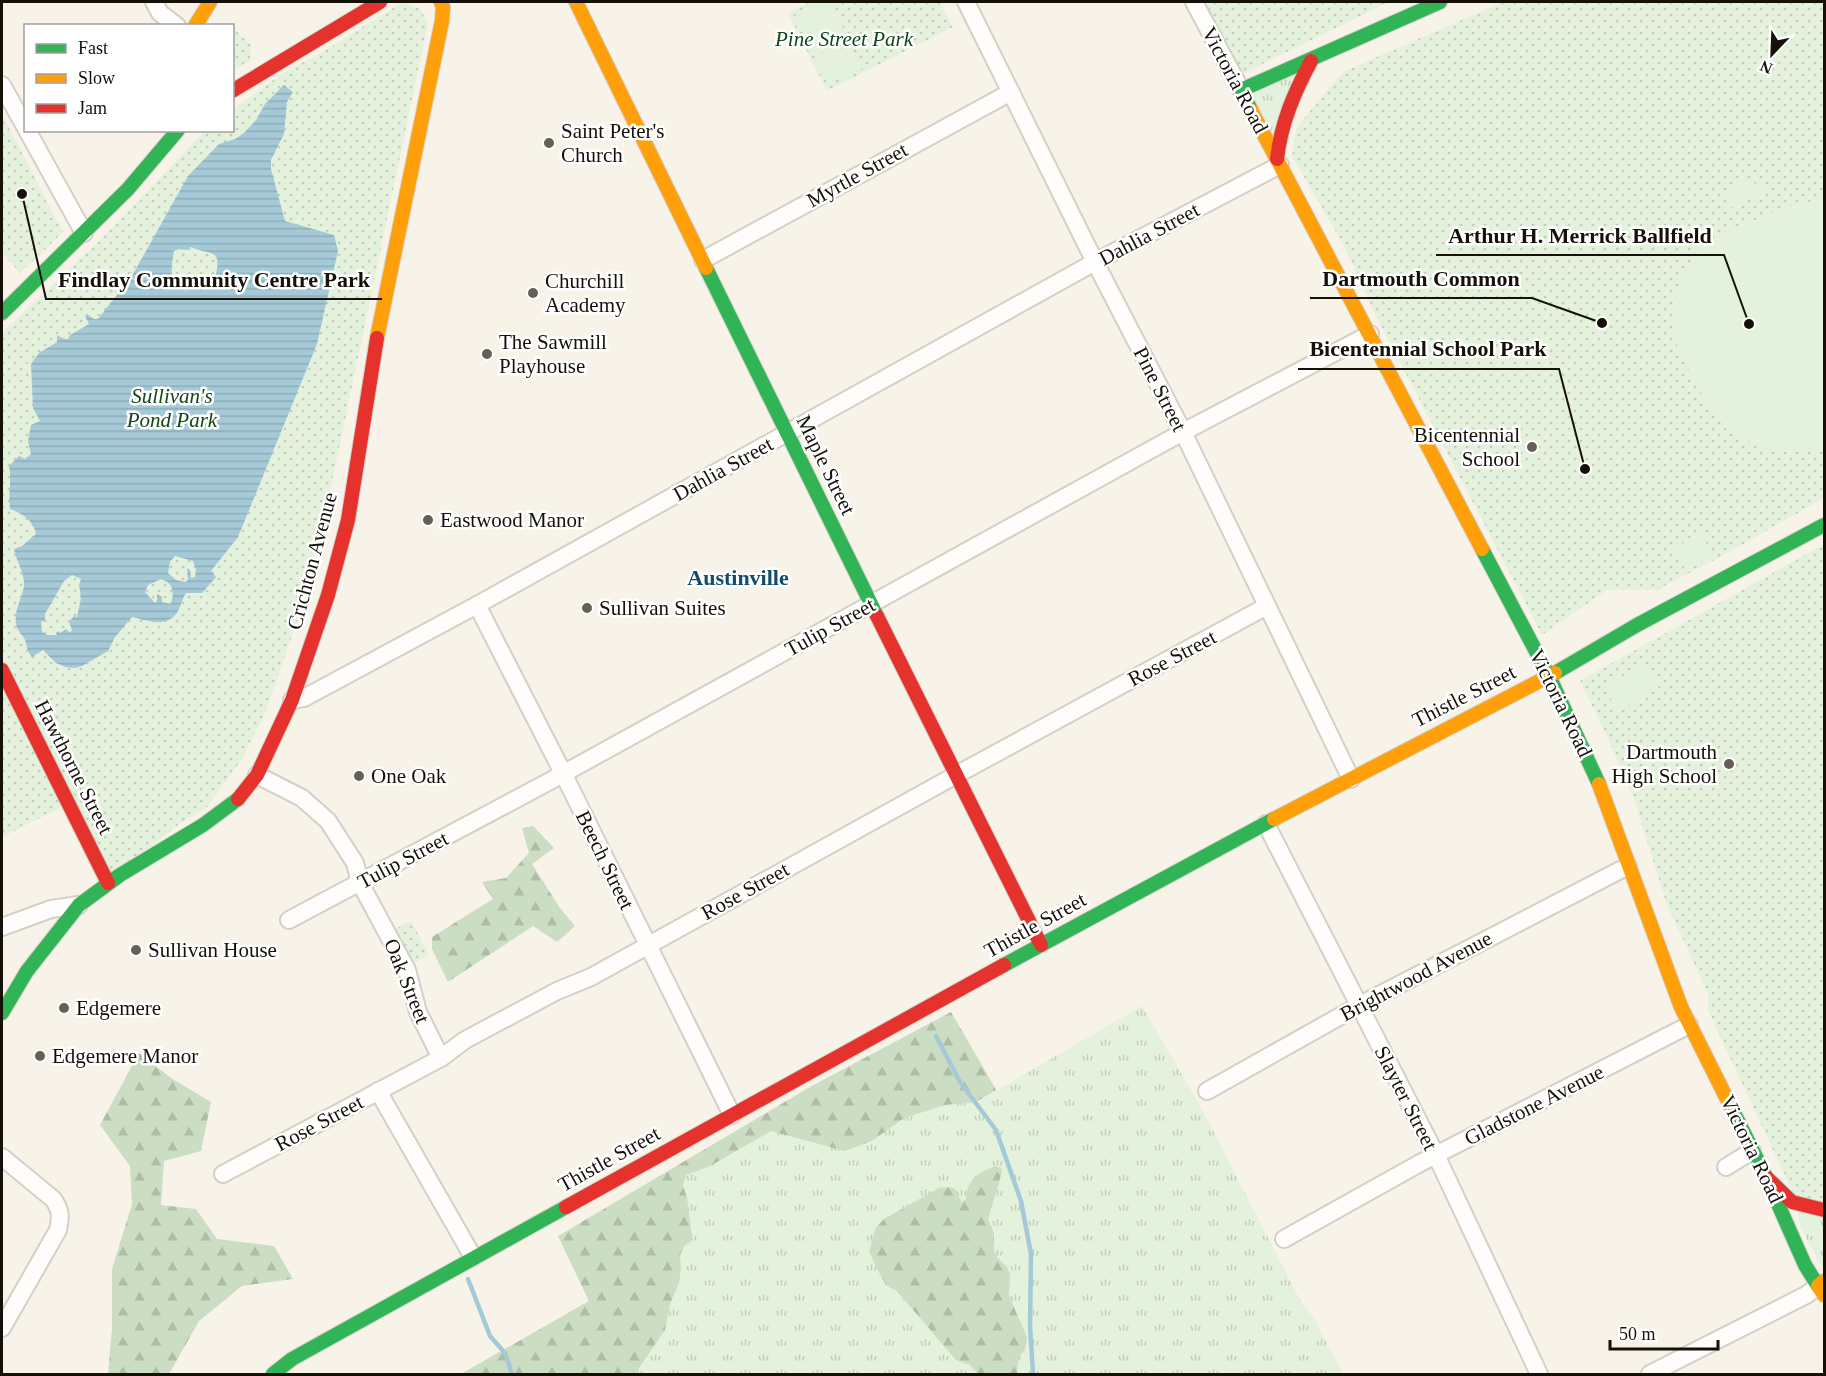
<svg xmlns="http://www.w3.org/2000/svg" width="1826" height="1376" font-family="Georgia,serif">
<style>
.grass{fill:url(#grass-tufts)}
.forest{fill:url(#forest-firs)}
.park{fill:url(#park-dots)}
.garden{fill:#e4f1dc}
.water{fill:url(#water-rules);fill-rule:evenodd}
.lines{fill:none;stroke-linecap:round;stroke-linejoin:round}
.stream{stroke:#a5c9d7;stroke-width:4.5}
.street-casing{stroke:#d4d0c6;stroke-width:20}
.fast-casing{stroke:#d4d0c6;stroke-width:16}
.slow-casing{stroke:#d4d0c6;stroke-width:16}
.jam-casing{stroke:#d4d0c6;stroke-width:16}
.street{stroke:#fefdfc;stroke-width:16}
.fast{stroke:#30b455;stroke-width:14}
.slow{stroke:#ff9f0a;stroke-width:14}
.jam{stroke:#e5322d;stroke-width:14}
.poi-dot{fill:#646057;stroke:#fff;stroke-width:2}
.labels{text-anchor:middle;stroke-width:5;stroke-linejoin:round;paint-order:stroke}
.park-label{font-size:21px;font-style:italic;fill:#114615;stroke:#fff}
.street-label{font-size:21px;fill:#151109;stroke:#fff}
.poi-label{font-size:21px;fill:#151109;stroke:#fff;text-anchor:start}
.neighbourhood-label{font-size:22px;font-weight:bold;fill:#124c6d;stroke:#fff}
.leader{fill:none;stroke:#151109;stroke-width:2}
.callout-dot{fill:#151109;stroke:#fff;stroke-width:2}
.callout-label{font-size:22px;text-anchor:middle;font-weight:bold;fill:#151109;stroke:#fff;stroke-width:5;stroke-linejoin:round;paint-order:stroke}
</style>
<defs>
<pattern id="grass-tufts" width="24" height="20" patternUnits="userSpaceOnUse" patternTransform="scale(1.5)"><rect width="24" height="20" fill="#e4f1dc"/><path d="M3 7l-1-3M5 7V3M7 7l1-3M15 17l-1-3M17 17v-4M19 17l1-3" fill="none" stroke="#c3cebb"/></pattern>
<pattern id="forest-firs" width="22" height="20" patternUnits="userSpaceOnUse" patternTransform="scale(1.5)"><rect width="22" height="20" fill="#cbddc3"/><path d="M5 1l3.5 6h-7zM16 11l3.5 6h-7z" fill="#adbda6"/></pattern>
<pattern id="park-dots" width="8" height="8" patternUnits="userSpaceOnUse" patternTransform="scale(1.5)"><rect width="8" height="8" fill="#e4f1dc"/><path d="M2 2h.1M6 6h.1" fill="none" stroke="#c3cebb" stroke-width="1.8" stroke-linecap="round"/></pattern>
<pattern id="water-rules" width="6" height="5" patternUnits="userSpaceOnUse" patternTransform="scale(1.5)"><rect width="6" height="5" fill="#a5c9d7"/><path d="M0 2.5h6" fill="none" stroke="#8dacb7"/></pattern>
</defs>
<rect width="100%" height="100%" fill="#f8f3e8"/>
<g class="grass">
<path d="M1295,72L1271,136L1247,93Z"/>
<path d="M1142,1006L1203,1111L1300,1300L1314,1318L1343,1374H461L589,1301L558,1236L810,1087L951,1012L997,1090Z"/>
<path d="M1798,1211L1824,1216V1265L1822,1268L1801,1228Z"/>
</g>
<g class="forest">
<path d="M533,826L554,848L532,864L560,908L575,926L557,942L533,926L448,982L432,949V937L493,899L482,882L506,878L529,853L522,828Z"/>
<path d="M951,1012L996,1090L976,1102L945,1105L904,1118L872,1141L845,1151L771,1131L710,1166L686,1175L683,1186L687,1197L692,1238L689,1243L684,1246L680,1256L681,1268L679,1283L670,1304L665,1330L635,1374H461L589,1301L558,1236L810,1087Z"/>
<path d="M139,1053L171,1078L211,1102L201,1151L164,1161L161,1205L196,1209L217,1239L274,1246L293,1279L242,1286L199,1321L169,1374H108L112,1328V1269L132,1204L130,1166L100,1125Z"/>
<path d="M995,1166L1001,1168L1002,1172L988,1219L994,1233V1250L998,1258L1007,1267L1010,1274L1009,1296L1027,1337L1025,1350L1018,1358L1017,1374H978L970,1365L956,1360L896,1290C883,1288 876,1264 869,1252L875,1229L884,1219L939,1188L949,1187L955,1189L962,1202L966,1199C966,1181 979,1172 995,1166Z"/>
</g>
<g class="park">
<path d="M403,2L420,9L428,23L333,477L297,621L265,714L242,759L207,807L178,825L101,886L62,807L2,837V333L102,238L205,131L232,130L233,109L286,71L321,53Z"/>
<path d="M810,2H940L953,27L827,91L788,13Z"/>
<path d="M1199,2H1389L1238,76Z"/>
<path d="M1503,2H1824V498L1722,556L1664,586L1660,590H1607L1542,635L1377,318L1344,246L1292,156L1296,129L1321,97L1345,71Z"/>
<path d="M233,28L251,45L250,61L233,70Z"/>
<path d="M2,115L63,232L20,273L2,252Z"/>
<path d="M1824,544V1203L1794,1195L1708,1010V994L1666,902L1633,796L1609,741L1580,681Z"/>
<path d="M411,921L429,955L412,964L393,930Z"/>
</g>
<g class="garden">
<path d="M821,2H831L862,69L828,84L795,14Z"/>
<path d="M1745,179L1759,185L1766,192L1725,210C1725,196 1732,185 1745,179Z"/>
<path d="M1824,199V448L1780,452L1752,443L1726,429L1698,389L1675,341L1673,307L1680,280L1705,241L1786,207Z"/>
<path d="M1700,533L1713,555L1686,570L1673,549Z"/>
<path d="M1645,662L1660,686L1619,712L1604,688Z"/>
</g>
<path class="water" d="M284,85L293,92L287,102L284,134L271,160V169L285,221L334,235L338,251L317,344L238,537L211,571L216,577L202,593H186C182,599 180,609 176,614C165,628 146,620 132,617L115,637L108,651L82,666L75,668L66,667L56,663L43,650L32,657C27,652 27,646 25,640C23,635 19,632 17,628C12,613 22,599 24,586C25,573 16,561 14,549L22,546L36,534C34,522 23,513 10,509C8,494 12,481 9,466L19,456L25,459L31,454L28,441L31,425L40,421L33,408L31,364L39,353L57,342V335L63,339H68L70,335L89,324L85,316L88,315L94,319H98L132,276L188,176L219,144L235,139L244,133L256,120L265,104ZM191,247C209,256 222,247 216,274C215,282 211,286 205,290L194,285L187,290L176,287C169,277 172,263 174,251L178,249L187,250ZM175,556L193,561L196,569L195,577L191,578L190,570L187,568L188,580L185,582L176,580L168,573L170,562ZM72,575L81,579L79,585L81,598L77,617L74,616L69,622L72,630L70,633L66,629L60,633L58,631L56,635H47L42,632L41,622L45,620V614L64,581ZM161,579C174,583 174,593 171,604L162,602V597L157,594V601L155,603L145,592L148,585Z"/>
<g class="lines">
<g class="stream">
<path d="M936,1036L960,1082L996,1130L1021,1201L1031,1254L1030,1326L1033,1374"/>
<path d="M468,1279L490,1336L505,1353L512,1374"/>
</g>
<g class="street-casing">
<g id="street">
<path d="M154,2L160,13L177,26"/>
<path d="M966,2L1095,262L1183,432L1351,779"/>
<path d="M1194,2L1241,90"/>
<path d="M2,85L84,233"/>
<path d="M703,260L1011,92"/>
<path d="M477,605L563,773L732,1115"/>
<path d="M292,700L304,698L477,605L1095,262L1280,165"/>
<path d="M257,775L302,798L328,821L355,863L360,883L407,970L418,1012L441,1058"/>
<path d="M1266,824L1436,1155L1539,1374"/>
<path d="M289,920L550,781L1183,432L1370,334"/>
<path d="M2,927L51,909L79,905"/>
<path d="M378,1091L473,1257"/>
<path d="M1207,1091L1360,1005L1628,866"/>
<path d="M2,1157L53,1199C61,1210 61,1217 58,1230L2,1328"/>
<path d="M1726,1167L1752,1151"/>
<path d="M223,1174L441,1058L465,1040L557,991L591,977L956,775L1267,606"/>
<path d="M1284,1239L1422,1162L1689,1025"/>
<path d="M1650,1374L1806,1295L1818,1286"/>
</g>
</g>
<g class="fast-casing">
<g id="fast">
<path d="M1251,110L1241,90L1440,2"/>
<path d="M706,268L877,616"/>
<path d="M2,313L128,189L178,130"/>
<path d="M1482,549L1549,676L1599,784"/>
<path d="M1555,673L1637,625L1824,525"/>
<path d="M1004,965L1274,819"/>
<path d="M2,1013L27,971L79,905L120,875L203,825L238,799"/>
<path d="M1730,1105L1766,1177L1805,1265L1818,1286"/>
<path d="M273,1374L292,1359L566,1207"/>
</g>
</g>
<g class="slow-casing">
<g id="slow">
<path d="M576,2L706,268"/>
<path d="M195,26L210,2"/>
<path d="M1251,110L1482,549"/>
<path d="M377,338L442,21L443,7L441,2"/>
<path d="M1599,784L1681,1007L1730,1105"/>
<path d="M1274,819L1555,673"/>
<path d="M1824,1281L1818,1286L1824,1295"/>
</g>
</g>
<g class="jam-casing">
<g id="jam">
<path d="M232,91L380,2"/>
<path d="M1277,159C1281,123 1294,93 1311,61"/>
<path d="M877,616L1041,945"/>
<path d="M2,670L108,883"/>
<path d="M238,799L257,775L292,700L328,595L348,520L377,338"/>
<path d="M1766,1177L1792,1202L1824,1210"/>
<path d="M566,1207L1004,965"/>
</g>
</g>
<use href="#street" class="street"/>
<use href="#fast" class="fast"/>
<use href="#slow" class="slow"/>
<use href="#jam" class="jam"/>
</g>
<g class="poi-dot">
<circle cx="549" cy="143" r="6"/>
<circle cx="533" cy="293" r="6"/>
<circle cx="487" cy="354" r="6"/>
<circle cx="1532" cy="447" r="6"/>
<circle cx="428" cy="520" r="6"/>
<circle cx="587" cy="608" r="6"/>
<circle cx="1729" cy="764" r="6"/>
<circle cx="359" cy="776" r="6"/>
<circle cx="136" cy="950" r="6"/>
<circle cx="64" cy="1008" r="6"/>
<circle cx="40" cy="1056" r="6"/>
</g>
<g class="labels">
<g class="park-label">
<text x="844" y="46">Pine Street Park</text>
<text x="172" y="403">Sullivan's<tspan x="172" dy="24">Pond Park</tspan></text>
</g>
<g class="street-label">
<text transform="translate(1235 80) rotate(62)" y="7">Victoria Road</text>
<text transform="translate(857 175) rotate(-29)" y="7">Myrtle Street</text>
<text transform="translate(1149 234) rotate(-28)" y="7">Dahlia Street</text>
<text transform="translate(1160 389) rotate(63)" y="7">Pine Street</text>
<text transform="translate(826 465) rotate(64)" y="7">Maple Street</text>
<text transform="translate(723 469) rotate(-29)" y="7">Dahlia Street</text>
<text transform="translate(312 561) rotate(-75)" y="7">Crichton Avenue</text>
<text transform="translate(830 627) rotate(-29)" y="7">Tulip Street</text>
<text transform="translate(1172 658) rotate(-28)" y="7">Rose Street</text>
<text transform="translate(1464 696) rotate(-27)" y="7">Thistle Street</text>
<text transform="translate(1561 703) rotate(64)" y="7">Victoria Road</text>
<text transform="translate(74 767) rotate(63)" y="7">Hawthorne Street</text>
<text transform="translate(403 860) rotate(-28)" y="7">Tulip Street</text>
<text transform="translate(605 860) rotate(64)" y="7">Beech Street</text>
<text transform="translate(745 891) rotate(-29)" y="7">Rose Street</text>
<text transform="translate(1035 925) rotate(-29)" y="7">Thistle Street</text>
<text transform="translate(1416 976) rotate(-28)" y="7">Brightwood Avenue</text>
<text transform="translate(407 981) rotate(68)" y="7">Oak Street</text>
<text transform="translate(1406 1098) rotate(63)" y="7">Slayter Street</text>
<text transform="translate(1534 1105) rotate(-27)" y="7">Gladstone Avenue</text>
<text transform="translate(319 1123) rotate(-28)" y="7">Rose Street</text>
<text transform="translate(1752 1149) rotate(64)" y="7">Victoria Road</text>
<text transform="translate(609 1159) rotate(-29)" y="7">Thistle Street</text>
</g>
<g class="poi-label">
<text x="561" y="138">Saint Peter's<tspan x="561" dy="24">Church</tspan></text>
<text x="545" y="288">Churchill<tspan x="545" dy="24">Academy</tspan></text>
<text x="499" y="349">The Sawmill<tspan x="499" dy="24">Playhouse</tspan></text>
<text x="1520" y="442" text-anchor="end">Bicentennial<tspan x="1520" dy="24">School</tspan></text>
<text x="440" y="527">Eastwood Manor</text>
<text x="599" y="615">Sullivan Suites</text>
<text x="1717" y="759" text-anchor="end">Dartmouth<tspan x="1717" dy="24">High School</tspan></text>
<text x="371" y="783">One Oak</text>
<text x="148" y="957">Sullivan House</text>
<text x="76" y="1015">Edgemere</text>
<text x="52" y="1063">Edgemere Manor</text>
</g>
<g class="neighbourhood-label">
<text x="738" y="585">Austinville</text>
</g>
</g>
<path class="leader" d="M1749 324L1724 255H1436M1602 323L1532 298H1310M22 194L46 299H382M1585 469L1559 369H1298"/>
<g class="callout-dot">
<circle cx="1749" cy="324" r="6"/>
<circle cx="1602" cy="323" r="6"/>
<circle cx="22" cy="194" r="6"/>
<circle cx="1585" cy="469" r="6"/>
</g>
<g class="callout-label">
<text x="1580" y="243">Arthur H. Merrick Ballfield</text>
<text x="1421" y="286">Dartmouth Common</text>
<text x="214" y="287">Findlay Community Centre Park</text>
<text x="1428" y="356">Bicentennial School Park</text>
</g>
<rect width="1826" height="1376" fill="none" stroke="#151109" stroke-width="6"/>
<rect x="24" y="24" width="210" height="108" fill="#ffffff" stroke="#a1a09d" stroke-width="1.5"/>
<rect x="36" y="44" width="30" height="9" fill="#30b455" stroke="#a1a09d" stroke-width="1.5"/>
<text x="78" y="54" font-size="18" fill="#151109">Fast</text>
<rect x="36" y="74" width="30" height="9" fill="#ff9f0a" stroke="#a1a09d" stroke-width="1.5"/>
<text x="78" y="84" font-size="18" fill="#151109">Slow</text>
<rect x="36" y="104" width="30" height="9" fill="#e5322d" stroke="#a1a09d" stroke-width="1.5"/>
<text x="78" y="114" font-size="18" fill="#151109">Jam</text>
<g transform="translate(1772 54) rotate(203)" stroke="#ffffff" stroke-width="4.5" paint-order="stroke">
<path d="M0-4.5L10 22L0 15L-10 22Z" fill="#151109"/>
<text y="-9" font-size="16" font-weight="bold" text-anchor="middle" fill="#151109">N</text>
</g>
<path d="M1610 1340v9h108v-9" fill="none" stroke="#151109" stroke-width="3"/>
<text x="1619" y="1340" font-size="18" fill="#151109" stroke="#ffffff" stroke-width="4.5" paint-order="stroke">50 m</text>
</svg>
